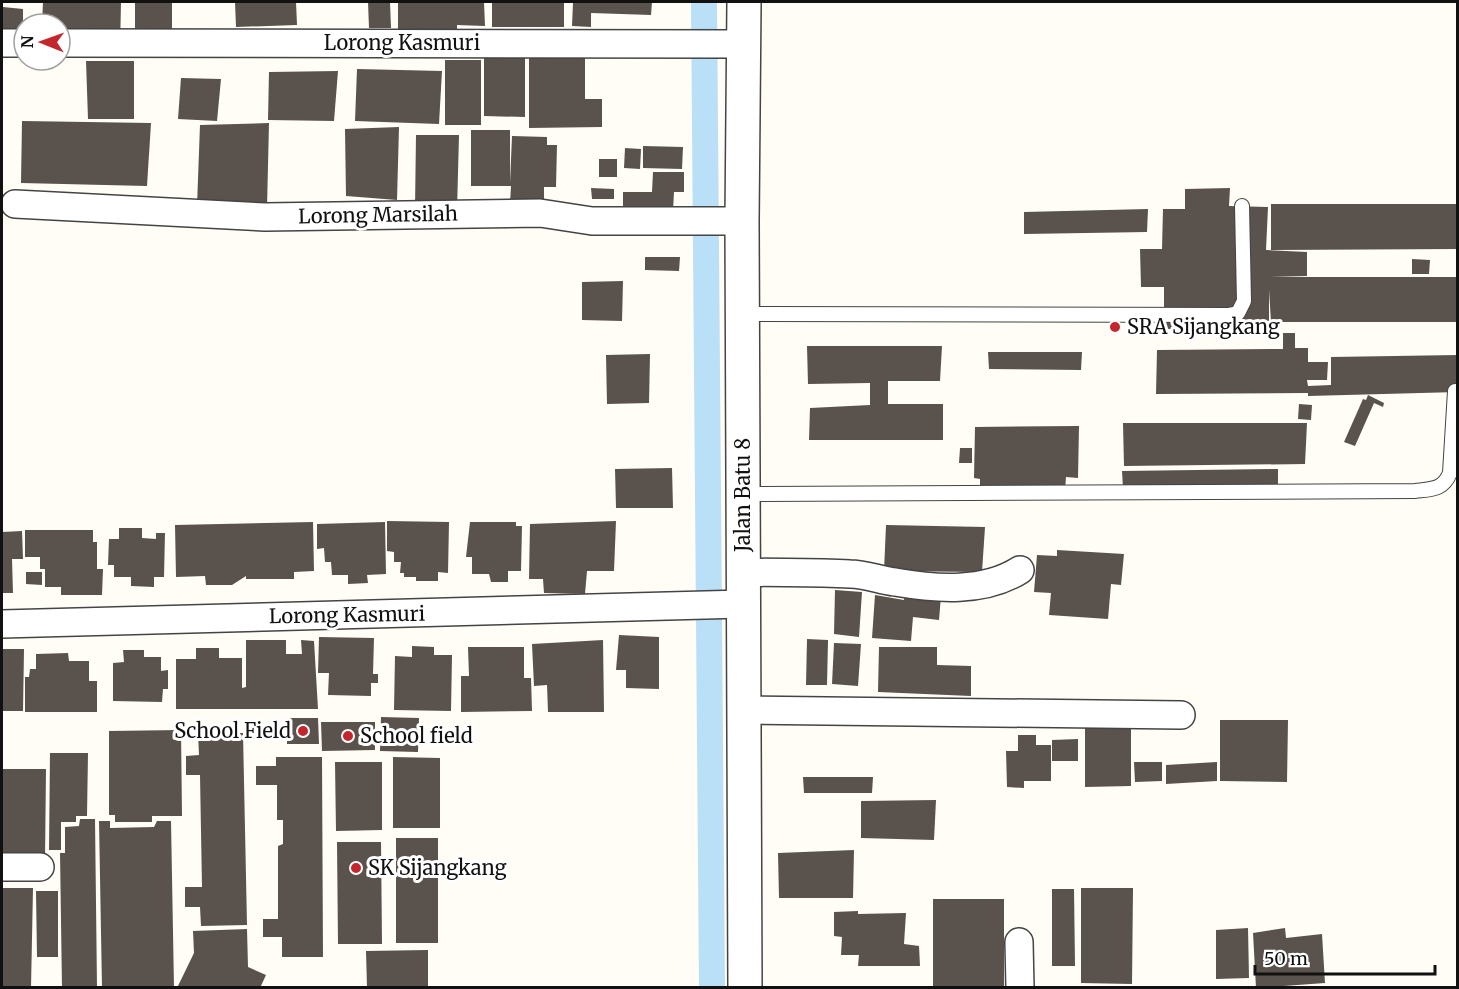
<svg xmlns="http://www.w3.org/2000/svg" width="1459" height="989" font-family="Merriweather,serif">
<style>
.lines{fill:none;stroke-linecap:round;stroke-linejoin:round}
.canal{stroke:#b9e0f7;stroke-width:26}
.building{fill:#5a524d}
.service-casing{stroke:#444;stroke-width:16}
.minor-casing{stroke:#444;stroke-width:30}
.tertiary-casing{stroke:#444;stroke-width:36}
.service{stroke:#fff;stroke-width:14}
.minor{stroke:#fff;stroke-width:27}
.tertiary{stroke:#fff;stroke-width:33}
.poi-dot{fill:#c4262e;stroke:#fff;stroke-width:2}
.labels{text-anchor:middle;stroke-width:6;stroke-linejoin:round;paint-order:stroke}
.street-label{font-size:20px;fill:#111;stroke:#fff}
.poi-label{font-size:20px;fill:#111;stroke:#fff;text-anchor:start}
</style>
<rect width="100%" height="100%" fill="#fffdf5"/>
<g class="lines">
<path class="canal" d="M704,2L712,988"/>
</g>
<g class="building">
<path d="M43,2H121L120,50L60,44V24H42Z"/>
<rect x="135" y="2" width="37" height="41"/>
<path d="M235,2H296L297,25L236,27Z"/>
<path d="M368,2H390L391,28H369Z"/>
<path d="M398,2H484L485,26L457,25V39L398,38Z"/>
<rect x="492" y="2" width="72" height="25"/>
<path d="M573,2H652L651,15L591,13V27L572,26Z"/>
<path d="M3,7L23,9V38H2Z"/>
<path d="M529,46H585V99H602V127L529,128Z"/>
<path d="M484,52H525V117L484,116Z"/>
<rect x="445" y="60" width="36" height="65"/>
<path d="M86,61H134V119H88Z"/>
<path d="M357,69L442,71L439,124L355,121Z"/>
<path d="M338,71L334,121L268,120L269,72Z"/>
<path d="M181,78L221,79L217,121L178,119Z"/>
<path d="M22,121L151,123L147,186L21,183Z"/>
<path d="M269,123L267,208L197,206L200,125Z"/>
<path d="M399,127L397,200L346,196L345,129Z"/>
<path d="M471,130H510V183L512,136L547,137V145H557L556,187H544V205L510,204L511,186H471Z"/>
<path d="M416,135H459L457,211L415,209Z"/>
<path d="M643,146L683,147L682,169L643,168Z"/>
<path d="M625,148L641,149L640,169L624,168Z"/>
<rect x="599" y="159" width="18" height="18"/>
<path d="M653,172H684V192H674L673,211L623,212V192H652Z"/>
<path d="M591,188L614,189V199H592Z"/>
<path d="M1230,188L1229,206L1268,207L1266,250L1307,252V276L1270,277H1458V322H1271L1269,290V328L1164,329V287H1141L1140,249H1162L1163,209H1185V189Z"/>
<path d="M1271,204H1458V249L1271,250Z"/>
<path d="M1148,209L1147,232L1024,234V212Z"/>
<path d="M645,257H680L679,271L645,270Z"/>
<path d="M1412,259L1430,260L1429,274H1412Z"/>
<path d="M623,281L622,321L582,320V282Z"/>
<path d="M1283,333H1295V348H1308V362H1328L1327,380H1307L1308,386L1331,385V357L1458,355V392L1308,396V393L1156,394L1157,350L1283,349Z"/>
<path d="M807,346H942L940,381H888V404H943V440H809L810,408L870,405V383L808,384Z"/>
<path d="M988,352H1082L1081,370L989,369Z"/>
<path d="M650,354L649,403L607,404L606,355Z"/>
<path d="M1368,395L1384,403L1383,407L1374,403L1355,446L1344,442L1363,399L1366,400Z"/>
<path d="M1299,404L1312,405L1311,420L1298,419Z"/>
<path d="M1123,423H1307L1305,464L1124,466Z"/>
<path d="M1079,426L1078,478L1066,477L1065,491L980,492V479L974,478L975,427Z"/>
<path d="M960,448H972V463H959Z"/>
<path d="M672,468L673,508H616L615,469Z"/>
<path d="M1278,469V487L1123,488L1122,471Z"/>
<path d="M387,521L449,522L448,573L438,572V581H416V577H404V573H400L401,562H394V552L387,551Z"/>
<path d="M616,521L614,571H587L585,594L544,593L543,579H529L530,524Z"/>
<path d="M313,522L314,571L294,572V579H246V576L232,585H206L205,576L176,577L175,525Z"/>
<path d="M385,522L386,574L367,575L368,583L348,584V575H332L331,562H325L324,548L317,549V524Z"/>
<path d="M470,522H516V526H522L521,571H508V582H491L489,574H472V557H466Z"/>
<path d="M886,525L985,527L982,572L884,571Z"/>
<path d="M119,528H142V538L156,539V533H165L164,577H154V587L131,586V577H114V565H108L109,539H119Z"/>
<path d="M25,530H93V542H97V569H103L102,595H61V587H45V569H40V557H25Z"/>
<path d="M22,531L23,559H12L13,593H2V532Z"/>
<path d="M1057,550L1124,554L1121,585L1111,584L1108,619L1049,615L1051,593L1034,592L1037,555L1057,556Z"/>
<path d="M26,572H42V585L26,584Z"/>
<path d="M835,590L862,592L859,637L834,634Z"/>
<path d="M905,592L941,596L939,620L913,617L911,641L872,638L875,595L904,600Z"/>
<path d="M619,635L659,637V689L626,688V670H616Z"/>
<path d="M319,637L374,638L373,674H378V683H371V696L328,695L329,673H318Z"/>
<path d="M807,639L828,640L827,685H806Z"/>
<path d="M246,640H286V654H302L301,640L314,641L318,709H176V659H196V648H219V658H242V688L246,687Z"/>
<path d="M603,640L604,712H548L547,685L534,686L532,644Z"/>
<path d="M834,643L861,644L858,686L832,684Z"/>
<path d="M412,646L434,647V655H452L451,711L394,710L395,656L412,657Z"/>
<path d="M468,647H524V678H531L532,711L461,712V676H469Z"/>
<path d="M879,647H937V665L971,666V696L878,692Z"/>
<path d="M2,649H24L23,711H2Z"/>
<path d="M123,650H144V657H161V671L168,670V689H163L162,702L113,701V663L124,662Z"/>
<path d="M68,653L69,661H89V681H97V712H25V677H29L30,669H36V654Z"/>
<path d="M381,717L419,718L418,752L380,751Z"/>
<path d="M287,718H318L319,744H287Z"/>
<path d="M1220,720H1288L1287,782L1220,781Z"/>
<path d="M321,722H375V750L322,751Z"/>
<path d="M1085,727H1131V786L1085,787Z"/>
<path d="M181,730L182,816H152V822H115V815H109V731Z"/>
<path d="M198,733H243L247,925L201,926L200,907H185V887H202L200,775H186V756L199,755Z"/>
<path d="M1018,735H1036V745H1051V781H1024V788L1007,787L1006,751H1018Z"/>
<path d="M1078,739V761H1052V740Z"/>
<path d="M50,753H88L87,816H76V822H61V850H49Z"/>
<path d="M276,757H322L323,957H282V937H263V919H278V846L283,844V820H277V785H256V766H276Z"/>
<path d="M393,757L440,758V828H393Z"/>
<path d="M335,762H382V830L336,831Z"/>
<path d="M1134,762H1162V781L1135,782Z"/>
<path d="M1217,762V781L1166,784V765Z"/>
<path d="M2,769H46L45,859L2,858Z"/>
<path d="M803,777H873L872,793H804Z"/>
<path d="M936,800L934,840L861,838V801Z"/>
<path d="M80,819H95L97,988H62L60,853H65V827L79,826Z"/>
<path d="M99,821H110V828L154,827L157,821H171L174,988H102Z"/>
<rect x="396" y="838" width="42" height="105"/>
<path d="M337,842H381L382,944H338Z"/>
<path d="M854,850L853,898H779L778,853Z"/>
<path d="M2,888H33L31,988H2Z"/>
<path d="M1081,888H1133L1132,984L1081,983Z"/>
<path d="M1052,889H1074L1075,966H1052Z"/>
<path d="M36,891H58V957H37Z"/>
<rect x="933" y="899" width="71" height="89"/>
<path d="M858,911V914L906,913L904,944L919,946L920,966H858L859,955H841L842,937L834,936V912Z"/>
<path d="M1248,928L1249,978L1216,979V930Z"/>
<path d="M1285,928L1286,938L1322,934L1325,983L1256,988L1253,933Z"/>
<path d="M247,929L248,967L266,975L260,988H177L194,953L193,931Z"/>
<path d="M428,950V988H367L366,951Z"/>
</g>
<g class="lines">
<g class="service-casing">
<g id="service">
<path d="M742,314L1228,315L1238,313L1244,301L1242,206"/>
<path d="M743,494L1415,491C1432,489 1443,490 1450,473L1455,391"/>
</g>
</g>
<g class="minor-casing">
<g id="minor">
<path d="M2,43H24"/>
<path d="M60,43L744,44"/>
<path d="M15,204L265,217L540,213L592,221H742"/>
<path d="M743,572C779,573 814,572 850,574C865,574 880,580 895,582C936,589 984,593 1020,570"/>
<path d="M2,624L743,604"/>
<path d="M745,710L1181,715"/>
<path d="M2,867H40"/>
<path d="M1019,942L1020,988"/>
</g>
</g>
<g class="tertiary-casing">
<path id="tertiary" d="M744,2L742,221L745,988"/>
</g>
<use href="#service" class="service"/>
<use href="#minor" class="minor"/>
<use href="#tertiary" class="tertiary"/>
</g>
<g class="poi-dot">
<circle cx="1115" cy="327" r="6"/>
<circle cx="303" cy="731" r="6"/>
<circle cx="348" cy="736" r="6"/>
<circle cx="356" cy="868" r="6"/>
</g>
<g class="labels">
<g class="street-label">
<text x="402" y="50">Lorong Kasmuri</text>
<text transform="translate(378 215) rotate(-1)" y="7">Lorong Marsilah</text>
<text transform="translate(743 495) rotate(-90)" y="7">Jalan Batu 8</text>
<text transform="translate(347 615) rotate(-1)" y="7">Lorong Kasmuri</text>
</g>
<g class="poi-label">
<text x="1127" y="334">SRA Sijangkang</text>
<text x="291" y="738" text-anchor="end">School Field</text>
<text x="360" y="743">School field</text>
<text x="368" y="875">SK Sijangkang</text>
</g>
</g>
<rect width="1459" height="989" fill="none" stroke="#111111" stroke-width="6"/>
<g transform="translate(42 42) rotate(271)"><circle r="28" fill="#ffffff" stroke="#a0a0a0" stroke-width="1.5"/>
<path d="M0-4.5L10 22L0 15L-10 22Z" fill="#c4262e"/>
<text y="-9" font-size="16" font-weight="bold" text-anchor="middle" fill="#111111">N</text>
</g>
<path d="M1255 965v9h180v-9" fill="none" stroke="#111111" stroke-width="3"/>
<text x="1264" y="965" font-size="18" fill="#111111" stroke="#ffffff" stroke-width="4.5" paint-order="stroke">50 m</text>
</svg>
